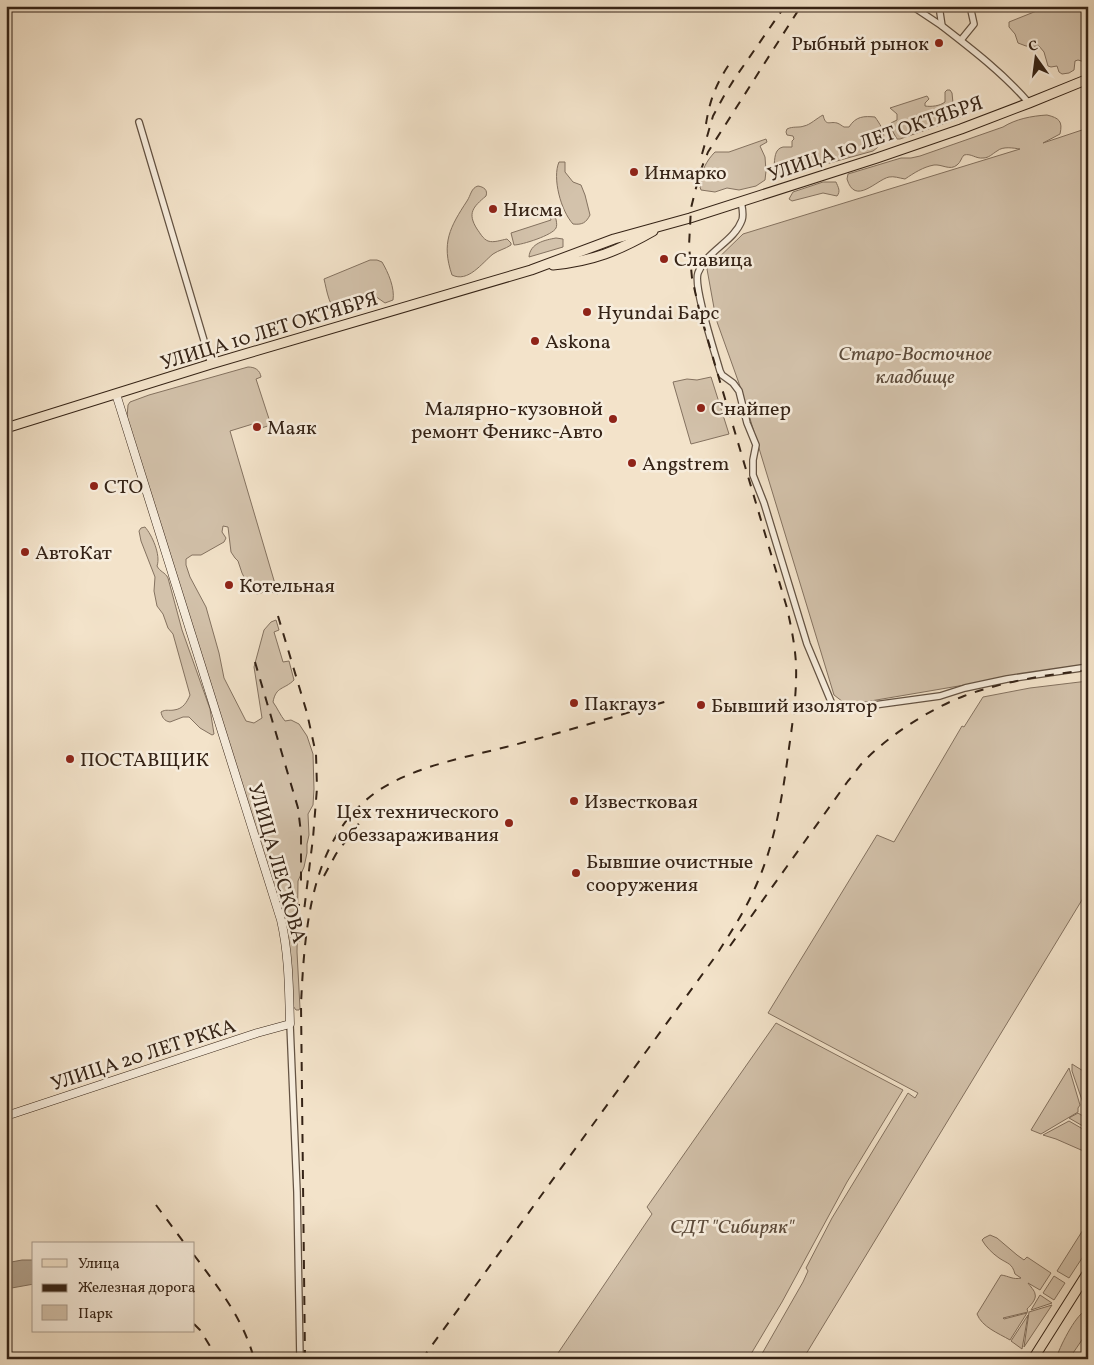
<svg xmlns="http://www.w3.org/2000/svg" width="1094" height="1365" font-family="Vollkorn,serif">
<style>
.green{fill:#d3c2ab;stroke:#847260}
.water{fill:#b2a28d;stroke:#806f5d}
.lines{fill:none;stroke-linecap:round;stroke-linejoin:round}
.minor-casing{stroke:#645343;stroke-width:8}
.secondary-casing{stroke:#352316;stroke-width:9}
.primary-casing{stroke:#352316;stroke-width:11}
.minor{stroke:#f7eddd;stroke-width:5.5}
.secondary{stroke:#f7eddd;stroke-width:8}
.primary{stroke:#f3e3ca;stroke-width:9}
.rail{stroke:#352316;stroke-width:2;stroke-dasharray:9 9;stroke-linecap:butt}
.poi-dot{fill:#8f2418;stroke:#f7eddd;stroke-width:2}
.labels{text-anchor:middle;stroke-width:5;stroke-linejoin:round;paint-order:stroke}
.poi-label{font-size:20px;fill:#352316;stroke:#f7eddd;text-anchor:start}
.street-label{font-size:20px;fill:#352316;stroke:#f7eddd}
.park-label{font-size:20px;font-style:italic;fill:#5c4b3b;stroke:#f7eddd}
</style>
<rect width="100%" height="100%" fill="#f3e3ca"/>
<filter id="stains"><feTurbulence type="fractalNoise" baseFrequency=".004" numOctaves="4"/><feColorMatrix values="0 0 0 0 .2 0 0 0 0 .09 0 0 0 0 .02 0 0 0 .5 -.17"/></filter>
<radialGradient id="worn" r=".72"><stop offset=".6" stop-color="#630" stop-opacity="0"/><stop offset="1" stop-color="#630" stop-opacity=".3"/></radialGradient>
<g class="green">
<path d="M1049,6H1088V63L1078,60L1075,61L1074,70L1069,73L1062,74L1059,72L1057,66L1051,67L1048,66L1044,52L1039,46H1026L1018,43L1015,34L1009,27V22Z"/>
<path d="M947,90H950L952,93L953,103L955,104H961L964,109L962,116L957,119L900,139H897L892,130L891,123L897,120V114L890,108L927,96L929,99L925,103V106C931,107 940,106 945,102V92Z"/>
<path d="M823,115C826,127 829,121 837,123C840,124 842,126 844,127H849C856,116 864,116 875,117C885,131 889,140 873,151L779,177L778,170L774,166C775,159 774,149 783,147C786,147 789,147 792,147V141L794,139L793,136L787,135L786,132L787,129C793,126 799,128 804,126C810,125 817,118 823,115Z"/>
<path d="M1047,115C1059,118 1063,121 1060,134L1043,143L1088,128V664L847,705L834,695L741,389L716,319L707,269L743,234L1020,149C1013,148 1003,146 997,151C992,154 989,158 983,158C976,159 971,153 964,155C961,158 961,162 957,165C950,171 942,164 934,165C923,167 914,173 905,179C899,178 894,176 889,177C876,180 855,206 847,179L848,174L901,158H911L920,156L1003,127C1016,119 1031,116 1047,115Z"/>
<path d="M766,139L767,142L760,146L765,157L766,171L765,180L756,186L739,190L727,188L715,192L701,190L700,187L702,185C699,173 707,160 715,152H729Z"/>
<path d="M559,162H565V172L573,182L581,185L585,195L590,215C586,223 582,225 573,224C561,211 552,178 559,162Z"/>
<path d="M823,182H836C838,187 841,191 837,196L823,193L792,201L789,199L793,192Z"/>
<path d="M478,186C484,187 488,190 486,196C473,207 467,213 477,229C480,233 483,239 488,241C494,243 501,240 507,239L511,243V245C505,249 499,250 493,254C482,263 468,283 452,275C441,243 450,227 467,201C471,195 471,188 478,186Z"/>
<path d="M554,212C555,216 558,224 556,228C553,235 522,245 514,245L511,233L551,220L549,213Z"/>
<path d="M556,238L563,239V247L529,257C530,243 545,240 556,238Z"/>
<path d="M370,260H377L382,262C388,272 395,288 393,300L385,303L375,296H370L364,297L347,306L344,313L341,315C329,309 327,291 324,279Z"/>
<path d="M248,367C255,367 260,370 261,377L256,379L271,425L258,429L256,423L230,431L278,594L268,591L257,594L251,591L242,573L238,561L235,558L231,552L228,527L223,526L222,532L226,538L224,542L201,555H192L186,559V565L190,577L206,607L219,653L224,678L246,721L254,723L262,718L254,667L264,630L271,622L276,620L279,630L274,632L283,662L289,661L294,680C284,690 276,686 273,702C278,709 280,715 285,721L291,720L299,724L307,736L313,754L314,789L313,805L308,814L309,835L307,844V853L304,867L298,881L297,952L300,1008L299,1010H296L293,1006L292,1001L289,947L127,418L128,405L130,402L149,395Z"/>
<path d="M711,377L729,434L691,444L673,382L687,379L697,380Z"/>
<path d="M145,527C152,535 161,555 157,566C160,572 165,572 168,578L182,630L210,709L214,734L212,735L200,728L189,717H183L170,722C164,721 162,717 161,712C166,709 168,711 174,710C183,709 187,702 190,695L173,634L168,628L163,614L157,606L154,591L155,577L141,541L139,531L141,528Z"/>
<path d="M1088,681V890L803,1359H759L803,1282L808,1271L806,1268L832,1218L908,1093L915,1098L918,1093L768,1013L877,835L894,842L962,726L964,727L983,697L1030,688Z"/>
<path d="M776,1023L903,1090L847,1182L782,1302L748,1359H554L652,1214L647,1207Z"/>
<path d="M1072,1064L1088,1074V1104L1083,1103L1072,1071Z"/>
<path d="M1069,1068L1080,1105L1078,1108V1112L1041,1134L1031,1130Z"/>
<path d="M1078,1113L1081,1115L1085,1116L1088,1123V1129L1069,1118Z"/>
<path d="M1069,1121L1088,1132V1153L1056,1139L1043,1135Z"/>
<path d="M1088,1222V1249L1069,1278L1057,1271Z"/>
<path d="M990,1235L997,1238L1017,1255L1024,1260L1027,1257L1051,1273L1040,1290L1028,1283C1030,1286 1035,1291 1035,1294C1037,1299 1030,1306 1027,1309L1028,1312L1003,1318L1004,1319L1027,1313L1010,1340C998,1333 982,1327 977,1314L1001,1275C1009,1276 1013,1280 1021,1278L1015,1274C1012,1263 1008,1264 999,1258C992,1253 986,1247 982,1240L984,1238Z"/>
<path d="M1054,1276L1065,1283L1054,1300L1043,1293Z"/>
<path d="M1040,1295L1052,1303L1031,1310Z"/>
<path d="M1052,1305L1024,1347L1029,1312Z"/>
<path d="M1085,1311H1088V1331L1069,1359H1056C1059,1348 1075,1316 1085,1311Z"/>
<path d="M1028,1315L1022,1349L1011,1341Z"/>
</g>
<path class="water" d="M22,1260H34V1284L6,1289V1263Z"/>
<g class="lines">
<g class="minor-casing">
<g id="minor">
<path d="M912,6L942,26"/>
<path d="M939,6L942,26C973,50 1004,74 1029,103"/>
<path d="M961,40L974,24L970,6"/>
<path d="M139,122L211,364"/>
<path d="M741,201C742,207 744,214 742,220C734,242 706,251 698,273C693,287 715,353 720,371L722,375L733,383L739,391L747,423L756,445L753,460V475L764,503L807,644L832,704L836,708L845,709L940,696L965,688L1007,679L1088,667"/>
<path d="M290,1024L297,1192L300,1359"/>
</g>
</g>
<g class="secondary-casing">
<path id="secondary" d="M6,1116L257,1033L290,1024C289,989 289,954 281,920L116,394"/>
</g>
<g class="primary-casing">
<g id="primary">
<path d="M553,265C593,261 618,251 653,231"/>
<path d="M6,428L211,364L531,270L614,239L690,218L877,158L961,129L1029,103L1088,79"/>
<path d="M1033,1359L1088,1272"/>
</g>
</g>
<use href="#minor" class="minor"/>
<use href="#secondary" class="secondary"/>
<use href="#primary" class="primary"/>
<g class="rail">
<path d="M706,124C710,99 716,84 730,63"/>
<path d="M702,154L713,116L725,94L735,78L785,6"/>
<path d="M278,616L307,713L316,754L317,788L313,838L304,911"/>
<path d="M255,662L298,808L301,833V882"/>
<path d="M324,876L336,854L372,806"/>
<path d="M299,942V904"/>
<path d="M730,946L848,781C854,774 859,766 865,760C891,734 930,709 964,696C1004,681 1046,675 1088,670"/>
<path d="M156,1205L185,1244"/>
<path d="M194,1255C218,1287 244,1320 254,1359"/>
<path d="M194,1324L200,1330L218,1359"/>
<path d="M305,1359L301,1004C305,923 311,826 391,783C427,764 467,757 506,747C561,733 616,716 671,700"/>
<path d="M422,1359L715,957C731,932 747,908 758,881C776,839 783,792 789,748C793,720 797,692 796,664C795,645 791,626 787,608L718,375L699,309L692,278L689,246L691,208L700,172L708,152L801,6"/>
</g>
</g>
<g class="poi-dot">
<circle cx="939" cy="43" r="5"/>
<circle cx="634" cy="172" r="5"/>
<circle cx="493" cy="209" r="5"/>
<circle cx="664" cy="259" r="5"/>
<circle cx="587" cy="312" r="5"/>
<circle cx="535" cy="341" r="5"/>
<circle cx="701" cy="408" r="5"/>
<circle cx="613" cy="419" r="5"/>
<circle cx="257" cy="427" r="5"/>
<circle cx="632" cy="463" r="5"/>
<circle cx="94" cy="486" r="5"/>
<circle cx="25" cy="552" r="5"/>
<circle cx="229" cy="585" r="5"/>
<circle cx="574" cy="703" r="5"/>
<circle cx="701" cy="705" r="5"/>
<circle cx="70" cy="759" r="5"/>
<circle cx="574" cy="801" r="5"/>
<circle cx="509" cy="823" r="5"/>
<circle cx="576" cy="873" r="5"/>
</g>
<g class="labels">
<g class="poi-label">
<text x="929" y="50" text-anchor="end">Рыбный рынок</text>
<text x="644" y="179">Инмарко</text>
<text x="503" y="216">Нисма</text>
<text x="674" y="266">Славица</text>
<text x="597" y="319">Hyundai Барс</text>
<text x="545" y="348">Askona</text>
<text x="603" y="415" text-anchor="end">Малярно-кузовной<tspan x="603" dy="23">ремонт Феникс-Авто</tspan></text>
<text x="711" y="415">Снайпер</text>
<text x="267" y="434">Маяк</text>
<text x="642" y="470">Angstrem</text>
<text x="104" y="493">СТО</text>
<text x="35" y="559">АвтоКат</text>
<text x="239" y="592">Котельная</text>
<text x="584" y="710">Пакгауз</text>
<text x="711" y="712">Бывший изолятор</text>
<text x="80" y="766">ПОСТАВЩИК</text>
<text x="584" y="808">Известковая</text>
<text x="499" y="818" text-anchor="end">Цех технического<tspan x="499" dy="23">обеззараживания</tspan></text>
<text x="586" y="868">Бывшие очистные<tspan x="586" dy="23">сооружения</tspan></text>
</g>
<g class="street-label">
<text transform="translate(875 138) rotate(-19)" y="7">УЛИЦА 10 ЛЕТ ОКТЯБРЯ</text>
<text transform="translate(269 330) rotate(-17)" y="7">УЛИЦА 10 ЛЕТ ОКТЯБРЯ</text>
<text transform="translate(278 863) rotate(74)" y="7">УЛИЦА ЛЕСКОВА</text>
<text transform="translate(143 1054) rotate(-18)" y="7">УЛИЦА 20 ЛЕТ РККА</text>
</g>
<g class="park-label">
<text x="915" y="360">Старо-Восточное<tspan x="915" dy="23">кладбище</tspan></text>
<text x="732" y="1233">СДТ "Сибиряк"</text>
</g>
</g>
<rect width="1094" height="1365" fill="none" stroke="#f3e3ca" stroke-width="25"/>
<rect x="8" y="8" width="1079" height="1350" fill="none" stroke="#352316" stroke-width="2.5"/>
<rect x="12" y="12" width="1069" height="1340" fill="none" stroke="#352316"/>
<rect x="32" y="1242" width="162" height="90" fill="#f7eddd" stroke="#a99c8d"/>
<rect x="42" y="1259" width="25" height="8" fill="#f3e3ca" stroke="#a99c8d"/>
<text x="78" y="1268" font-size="15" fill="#352316">Улица</text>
<rect x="42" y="1284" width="25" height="8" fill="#352316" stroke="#a99c8d"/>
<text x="78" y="1292" font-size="15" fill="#352316">Железная дорога</text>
<rect x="42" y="1305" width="25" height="15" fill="#d3c2ab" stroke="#a99c8d"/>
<text x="78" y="1318" font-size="15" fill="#352316">Парк</text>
<g transform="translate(1036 58) rotate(346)" stroke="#f7eddd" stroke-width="4" paint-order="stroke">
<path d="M0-4L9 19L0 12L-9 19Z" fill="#352316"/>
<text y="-8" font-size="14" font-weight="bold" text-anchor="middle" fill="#352316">С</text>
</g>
<rect width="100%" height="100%" filter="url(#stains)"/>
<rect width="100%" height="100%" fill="url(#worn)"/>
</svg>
